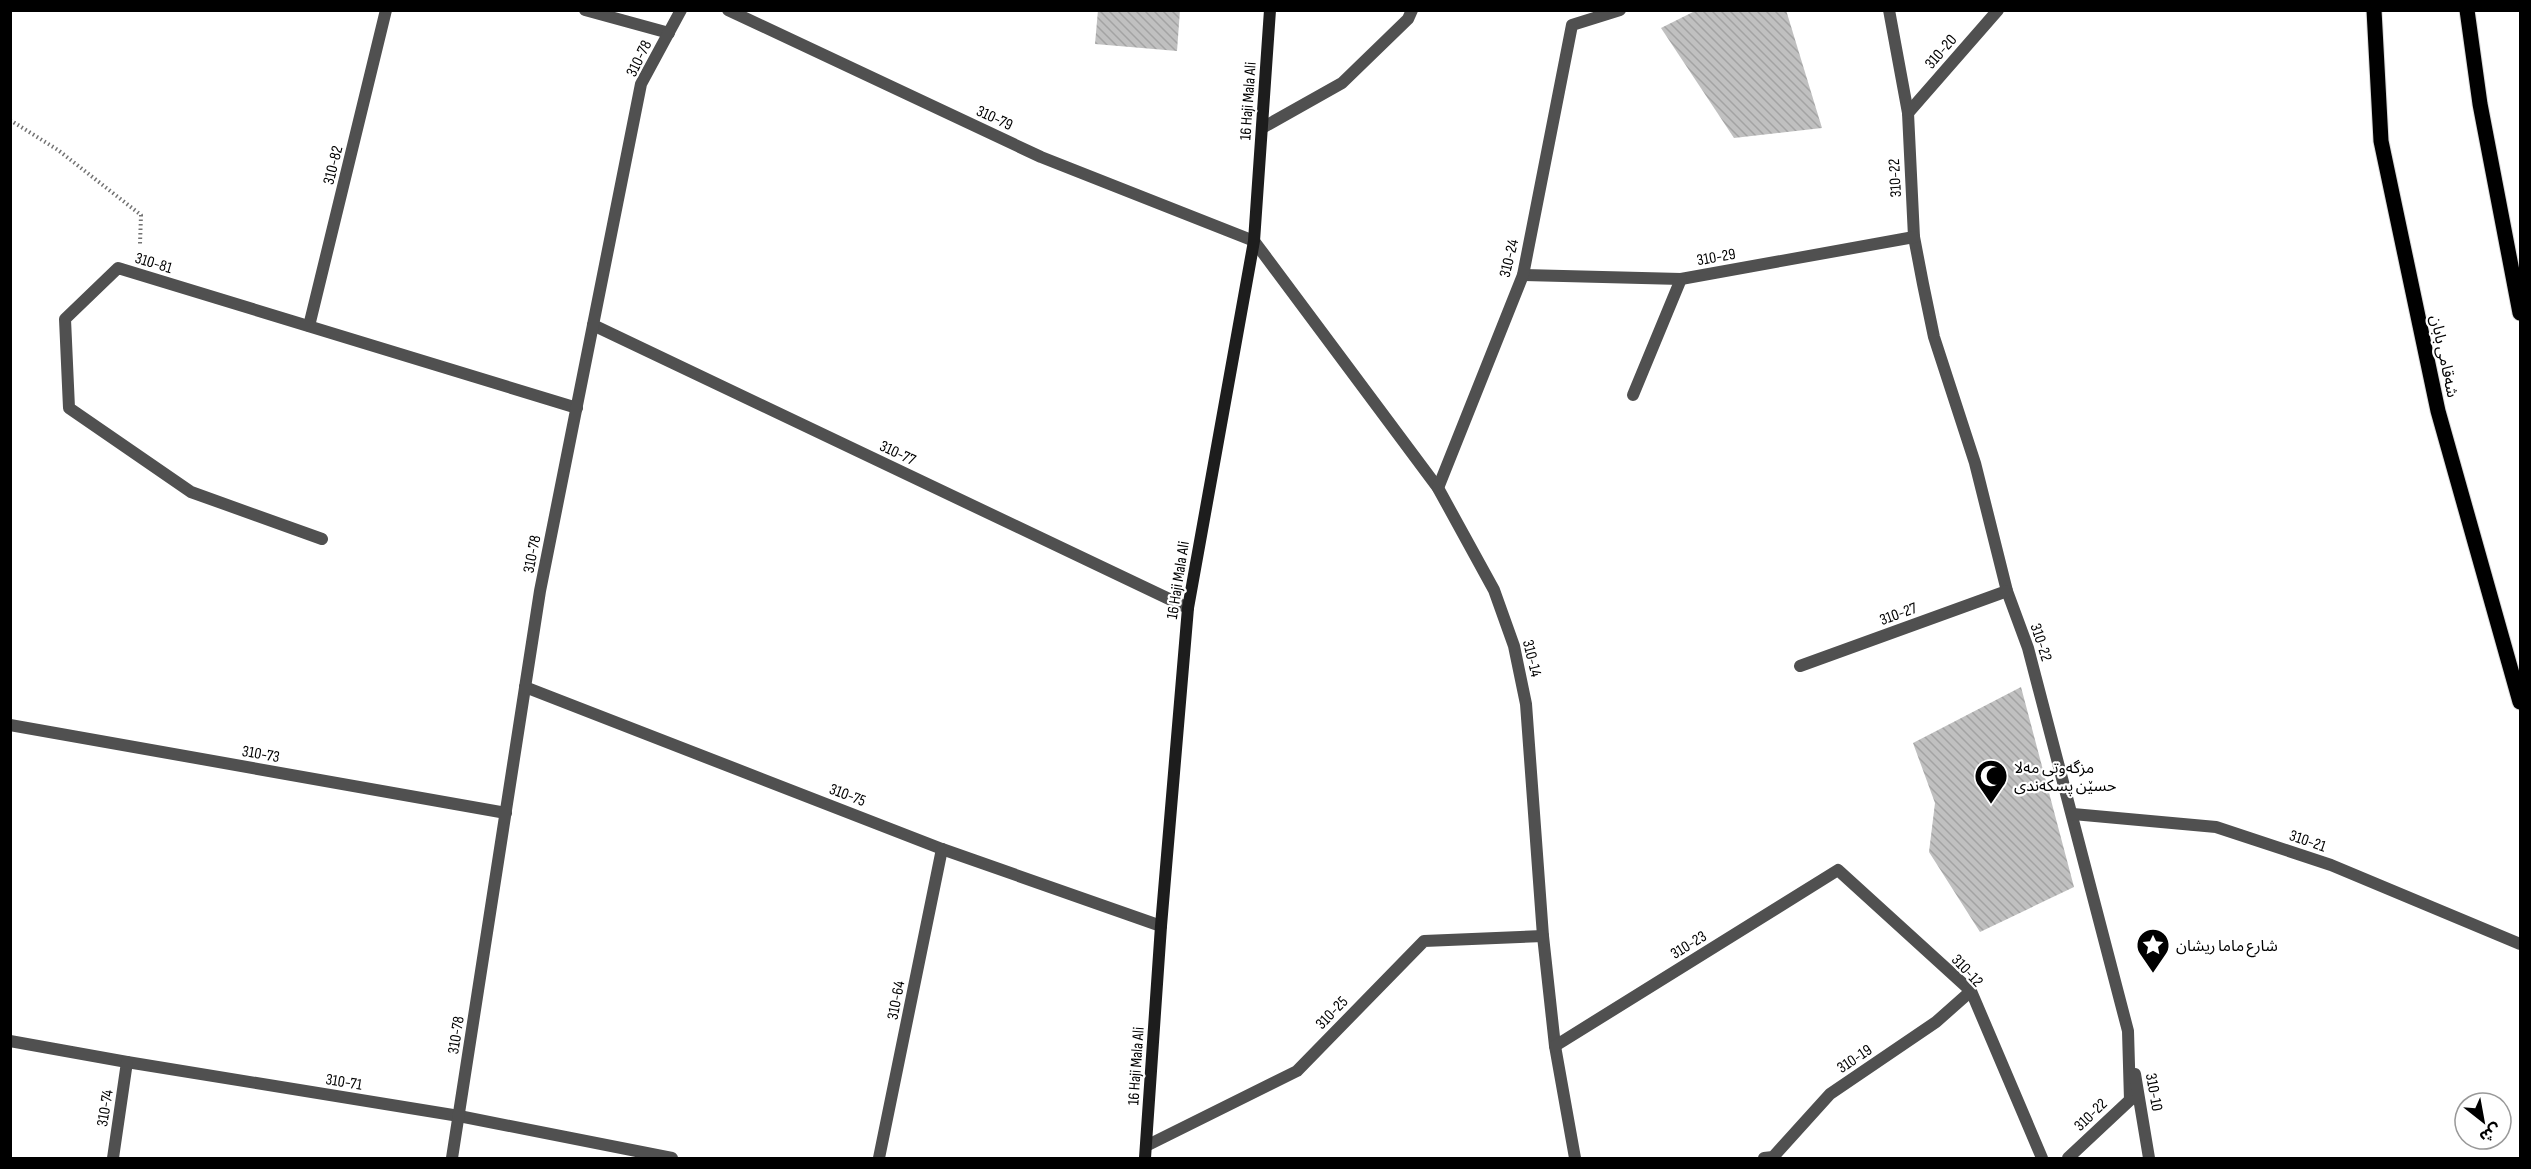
<svg xmlns="http://www.w3.org/2000/svg" width="2531" height="1169" font-family="'Sofia Sans Condensed','Noto Sans Arabic',sans-serif">
<style>
.building{fill:url(#building-back-hatch)}
.lines{fill:none;stroke-linecap:round;stroke-linejoin:round}
.primary-casing{stroke:#dbdbdb;stroke-width:17}
.path{stroke:#727272;stroke-width:4;stroke-dasharray:1.5 3;stroke-linecap:butt}
.lane{stroke:#505050;stroke-width:12}
.street{stroke:#505050;stroke-width:12}
.secondary{stroke:#1d1d1d;stroke-width:12}
.primary{stroke:#000;stroke-width:15}
.labels{text-anchor:middle;stroke-width:4.5;stroke-linejoin:round;paint-order:stroke}
.street-label{font-size:16px;fill:#000;stroke:#fff}
.poi-label{font-size:16px;fill:#000;stroke:#fff;text-anchor:start}
</style>
<defs>
<pattern id="building-back-hatch" width="6" height="6" patternUnits="userSpaceOnUse" patternTransform="scale(1.5)"><rect width="6" height="6" fill="#c0c0c0"/><path d="M-1 5l2 2M0 0l6 6M5-1l2 2" fill="none" stroke="#a3a3a3"/></pattern>
</defs>
<rect width="100%" height="100%" fill="#fff"/>
<g class="building">
<path d="M1098,10H1180L1177,51L1095,44Z"/>
<path d="M1697,10H1786L1822,128L1734,138L1661,28Z"/>
<path d="M2021,687L2074,887L1980,932L1929,852L1935,803L1913,743Z"/>
</g>
<g class="lines">
<g class="primary-casing">
<g id="primary">
<path d="M2374,10L2381,141L2438,411L2520,702"/>
<path d="M2467,10L2480,104L2520,313"/>
</g>
</g>
<path class="path" d="M10,120L58,150L141,215L140,244"/>
<path class="lane" d="M1262,128L1342,83L1408,19L1412,10"/>
<g class="street">
<path d="M585,10L669,33"/>
<path d="M728,10L1041,157L1254,241L1438,488L1494,590L1514,646L1526,704L1543,936L1555,1046L1575,1158"/>
<path d="M1889,10L1908,113L1914,237L1923,284L1934,337L1975,463L2007,591L2028,648L2128,1031L2130,1100L2068,1158"/>
<path d="M1908,113L1998,10"/>
<path d="M1523,275L1681,279L1914,237"/>
<path d="M593,325L1188,608"/>
<path d="M309,326L386,10"/>
<path d="M1633,395L1681,279"/>
<path d="M1438,488L1523,275L1572,25L1620,10"/>
<path d="M322,539L191,492L69,408L65,319L118,268L577,408"/>
<path d="M1800,666L2007,591"/>
<path d="M525,687L942,849L1161,926"/>
<path d="M10,725L506,813"/>
<path d="M2073,814L2216,827L2331,865L2520,944"/>
<path d="M10,1041L127,1062L459,1116L672,1158"/>
<path d="M1555,1046L1838,870L1971,991L2042,1158"/>
<path d="M2135,1074L2149,1158"/>
<path d="M1146,1146L1297,1071L1424,941L1543,936"/>
<path d="M113,1158L127,1062"/>
<path d="M452,1158L540,591L641,84L681,10"/>
<path d="M879,1158L942,849"/>
<path d="M1764,1158L1773,1157L1830,1094L1936,1022L1971,991"/>
</g>
<path class="secondary" d="M1145,1158L1161,926L1188,608L1254,241L1270,10"/>
<use href="#primary" class="primary"/>
</g>
<defs>
<g id="mosque-pin" transform="scale(1.725)"><path d="M0 17L-7.5 6A9.5 9.5 0 1 1 7.5 6Z" fill="#000" stroke="#fff"/><path d="M3.5-4.9A6 6 0 1 0 3.5 4.9A5 5 0 1 1 3.5-4.9Z" fill="#fff"/></g>
<g id="sight-pin" transform="scale(1.725)"><path d="M0 17L-7.5 6A9.5 9.5 0 1 1 7.5 6Z" fill="#000" stroke="#fff"/><path d="M0-6L1.8-2.2L6-1.7L2.9 1.2L3.7 5.4L0 3.3L-3.7 5.4L-2.9 1.2L-6-1.7L-1.8-2.2Z" fill="#fff"/></g>
</defs>
<g fill-rule="evenodd">
<use href="#mosque-pin" x="1991" y="776"/>
<use href="#sight-pin" x="2153" y="945"/>
</g>
<g class="labels">
<g class="street-label">
<text transform="translate(1940 51) rotate(-49)" y="6">310-20</text>
<text transform="translate(638 58) rotate(-64)" y="6">310-78</text>
<text transform="translate(1247 101) rotate(-86)" y="6">16 Haji Mala Ali</text>
<text transform="translate(995 117) rotate(25)" y="6">310-79</text>
<text transform="translate(332 165) rotate(-76)" y="6">310-82</text>
<text transform="translate(1894 178) rotate(-93)" y="6">310-22</text>
<text transform="translate(1716 256) rotate(-10)" y="6">310-29</text>
<text transform="translate(1508 258) rotate(-76)" y="6">310-24</text>
<text transform="translate(154 262) rotate(17)" y="6">310-81</text>
<text transform="translate(2445 356) rotate(78)" y="6">شەقامی بابان</text>
<text transform="translate(898 452) rotate(25)" y="6">310-77</text>
<text transform="translate(531 554) rotate(-79)" y="6">310-78</text>
<text transform="translate(1177 580) rotate(-81)" y="6">16 Haji Mala Ali</text>
<text transform="translate(1898 613) rotate(-20)" y="6">310-27</text>
<text transform="translate(2042 642) rotate(72)" y="6">310-22</text>
<text transform="translate(1533 658) rotate(76)" y="6">310-14</text>
<text transform="translate(261 753) rotate(10)" y="6">310-73</text>
<text transform="translate(848 794) rotate(21)" y="6">310-75</text>
<text transform="translate(2308 840) rotate(19)" y="6">310-21</text>
<text transform="translate(1688 944) rotate(-32)" y="6">310-23</text>
<text transform="translate(1968 970) rotate(47)" y="6">310-12</text>
<text transform="translate(895 1000) rotate(-79)" y="6">310-64</text>
<text transform="translate(1331 1012) rotate(-46)" y="6">310-25</text>
<text transform="translate(455 1035) rotate(-81)" y="6">310-78</text>
<text transform="translate(1854 1058) rotate(-34)" y="6">310-19</text>
<text transform="translate(1135 1066) rotate(-86)" y="6">16 Haji Mala Ali</text>
<text transform="translate(344 1081) rotate(9)" y="6">310-71</text>
<text transform="translate(2155 1092) rotate(80)" y="6">310-10</text>
<text transform="translate(104 1108) rotate(-81)" y="6">310-74</text>
<text transform="translate(2090 1114) rotate(-44)" y="6">310-22</text>
</g>
<g class="poi-label">
<text x="2014" y="773">مزگەوتی مەلا<tspan x="2014" dy="18">حسێن پسکەندی</tspan></text>
<text x="2176" y="951">شارع ماما ريشان</text>
</g>
</g>
<rect width="2531" height="1169" fill="none" stroke="#000000" stroke-width="24"/>
<g transform="translate(2483 1121) rotate(149)"><circle r="28" fill="#ffffff" stroke="#999999" stroke-width="1.5"/>
<path d="M0-4.5L10 22L0 15L-10 22Z" fill="#000000"/>
<text y="-9" font-size="16" font-weight="bold" text-anchor="middle" fill="#000000">ش</text>
</g>
</svg>
